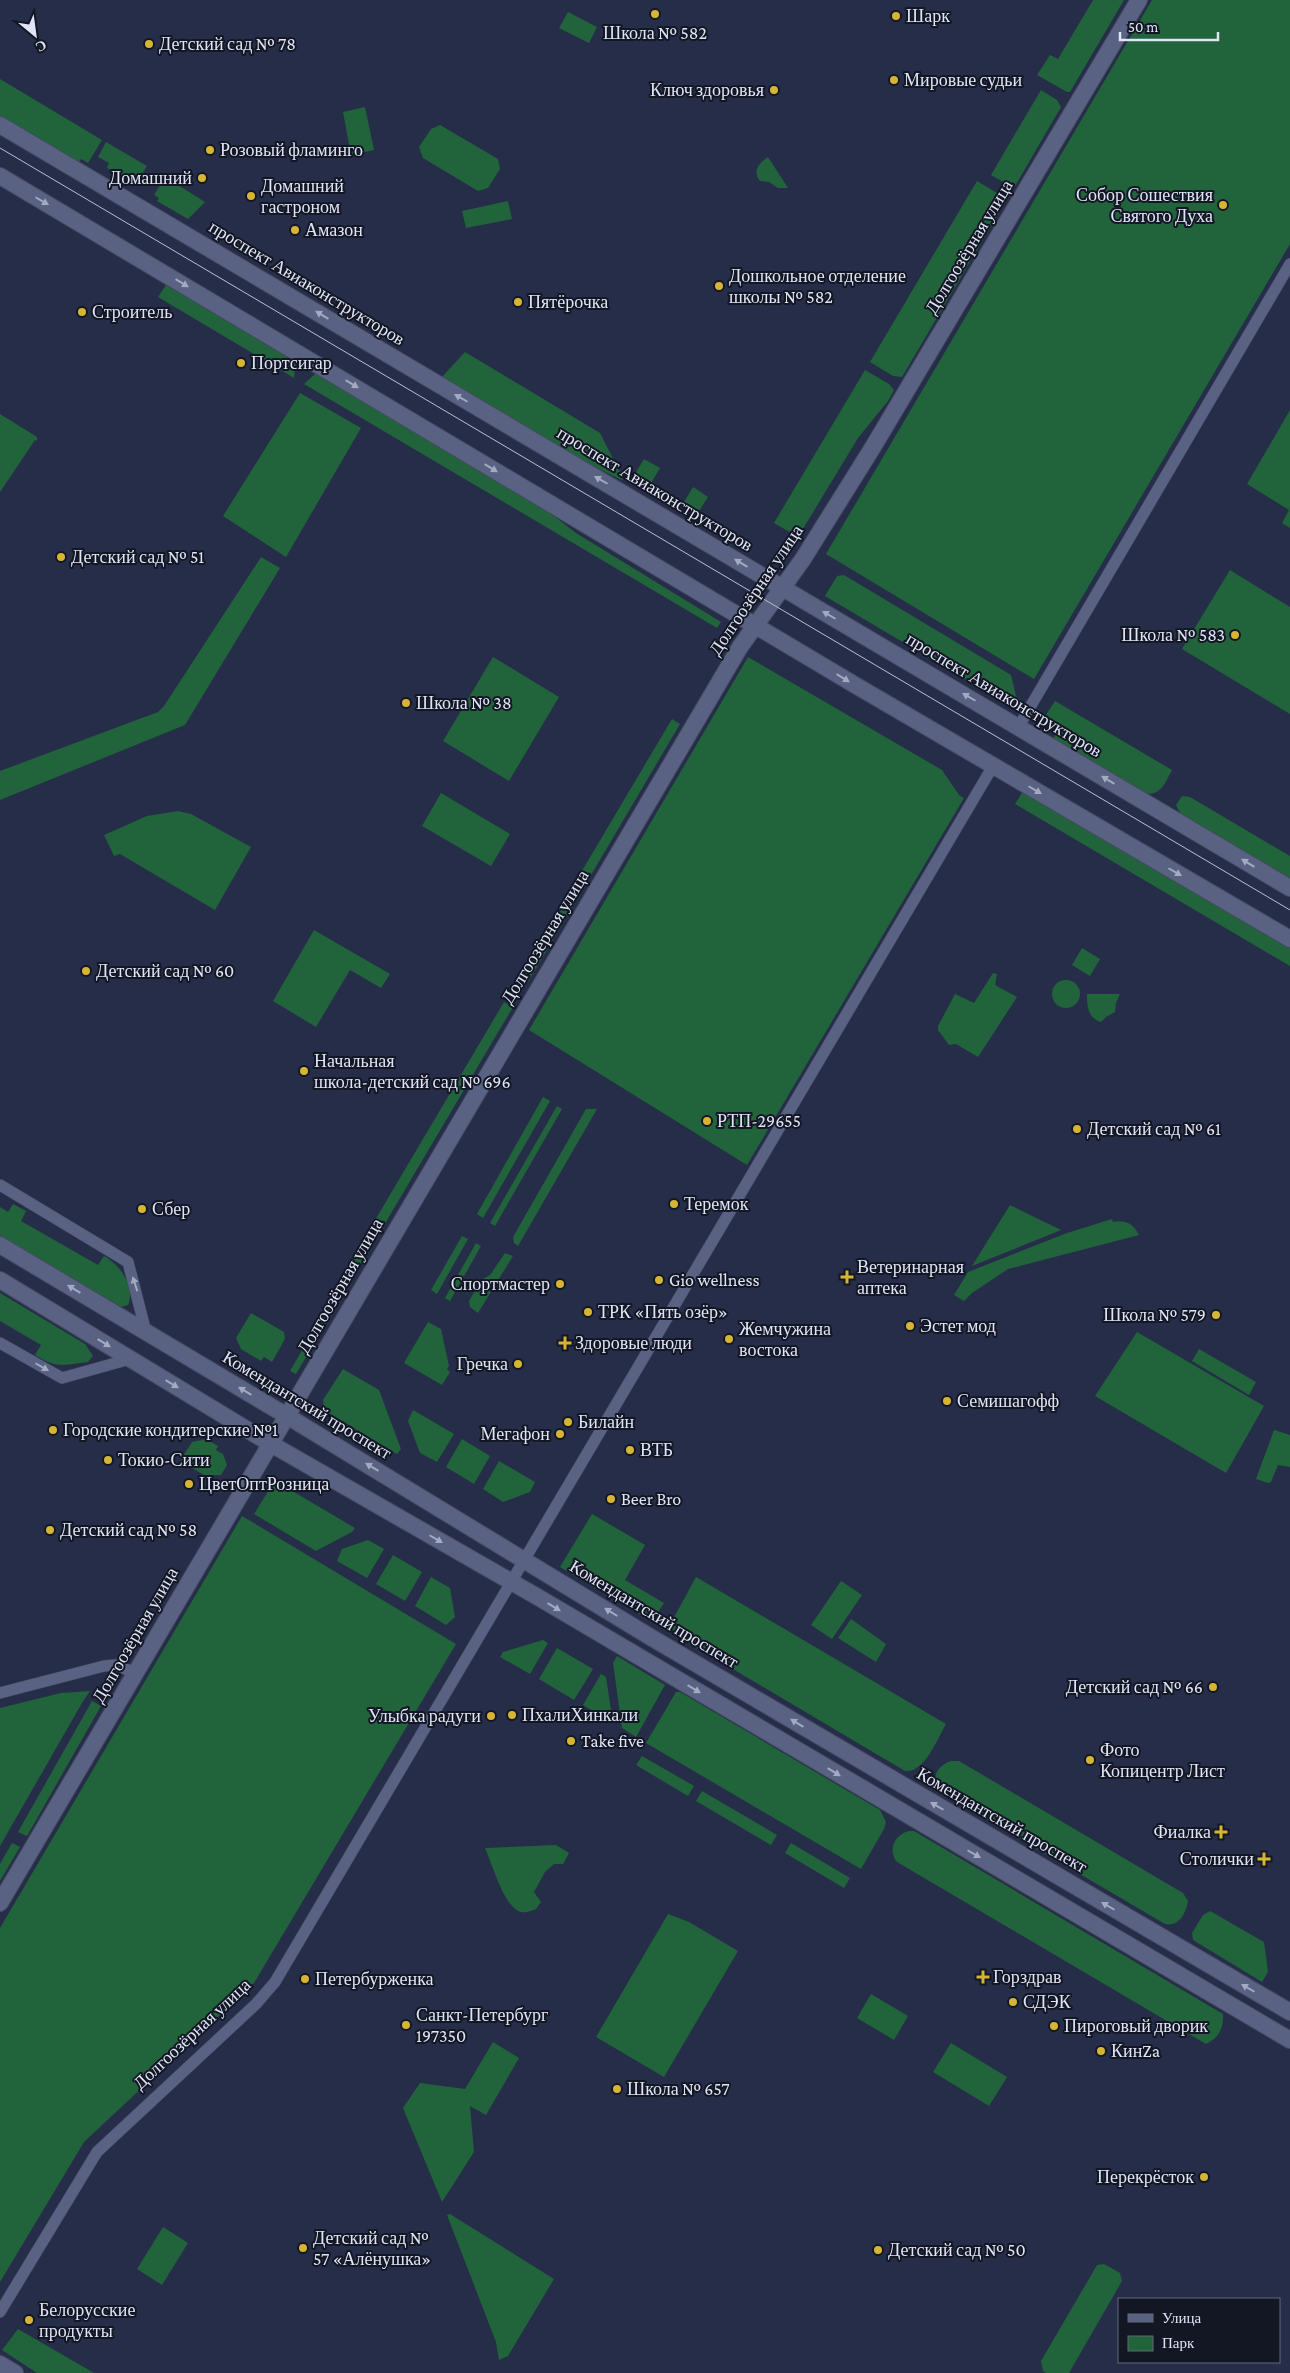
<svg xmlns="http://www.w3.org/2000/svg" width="1290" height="2373" font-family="'Crimson Pro',serif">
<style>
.green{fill:#21633b}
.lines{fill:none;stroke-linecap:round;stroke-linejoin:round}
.street-casing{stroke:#464a62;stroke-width:12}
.secondary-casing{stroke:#464a62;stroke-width:18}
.street{stroke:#596282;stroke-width:11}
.secondary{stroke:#596282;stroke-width:16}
.tram{stroke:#b8bed3;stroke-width:1}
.oneway{fill:#a3aac2}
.poi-dot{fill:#d6b534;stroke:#131623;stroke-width:2}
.labels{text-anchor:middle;stroke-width:4;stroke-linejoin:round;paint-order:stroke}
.poi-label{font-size:18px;fill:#dfe4f7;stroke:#131623;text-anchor:start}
.street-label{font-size:18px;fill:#dfe4f7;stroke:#131623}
</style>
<rect width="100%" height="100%" fill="#262d49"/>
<g class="green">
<path d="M1093,0H1124L1070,92H1067L1037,75L1050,55L1058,59Z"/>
<path d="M1152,0H1290V244L1034,679L826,554Z"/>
<path d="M568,12L597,27L589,43L559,28Z"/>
<path d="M0,79L102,140L88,163L81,159L78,164L0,118Z"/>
<path d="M1041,90L1057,100L1061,107L1014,188L991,175Z"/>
<path d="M365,107L374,150L351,155L343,112Z"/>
<path d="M440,125L498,159L500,169L488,188L478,191L423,158L419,147L431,129Z"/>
<path d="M106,142L147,166L136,184L107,168L109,163L98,157Z"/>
<path d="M768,157L788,188H778L769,182L760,181C752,171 759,163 768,157Z"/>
<path d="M165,177L205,202L188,219L157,201L159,198L154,195Z"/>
<path d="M977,181L1007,199L902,377L893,376L870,362Z"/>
<path d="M508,201L512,219L466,228L462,211Z"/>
<path d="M166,285L296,362L294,378L158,297Z"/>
<path d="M465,352L600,433L623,478L622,480L578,459L441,378Z"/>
<path d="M865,370L889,384L894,390L888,401L858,438L798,537L774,523Z"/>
<path d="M316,373L545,509L576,533L721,622L717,628L304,384Z"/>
<path d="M300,393L361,428L286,557L223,516Z"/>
<path d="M1290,410V528L1282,523L1289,510L1247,484Z"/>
<path d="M0,414L37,437V441L35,440L0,492Z"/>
<path d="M644,459L660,468L651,483L635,474Z"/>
<path d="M693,487L708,497L699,511L684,502Z"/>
<path d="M261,557L280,568L185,725L0,800V771L158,712L164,706Z"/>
<path d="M1230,570L1290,607V714L1182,649Z"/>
<path d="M844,575L1011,675L1016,696L1021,700L1015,703L1002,701L825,596L837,576Z"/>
<path d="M493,657L559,697L509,781L443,741Z"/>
<path d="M748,657L942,770L959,795L964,798L747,1165L529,1030Z"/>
<path d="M1055,701L1172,770C1166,781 1161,797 1145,793L1053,739L1056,734L1047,729L1050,722L1044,718Z"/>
<path d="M672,719L680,724L528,982L519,977Z"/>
<path d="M1023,791L1290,948V966L1015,804Z"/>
<path d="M441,793L510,834L491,866L422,826Z"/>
<path d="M1182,796L1190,797L1290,856V878L1181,815L1176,805Z"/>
<path d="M178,811L191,814L251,847L215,910L120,854L114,856L104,835L147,816Z"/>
<path d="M314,930L390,974L381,988L350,970L316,1027L273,1001Z"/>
<path d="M1082,948L1100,959L1090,976L1072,965Z"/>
<path d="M993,973L997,974L995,985L1017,997L978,1057L956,1044L949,1045L938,1030V1026L955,994L974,1003Z"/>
<circle cx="1066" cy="994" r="14"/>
<path d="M1087,994H1120L1116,1003L1115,1012L1106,1017L1101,1022C1088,1018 1087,1007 1087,994Z"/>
<path d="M504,1002L513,1007L296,1374L290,1371L344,1278L342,1276Z"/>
<path d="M543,1097L550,1101L483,1218L477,1214Z"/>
<path d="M557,1106L562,1109L495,1226L490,1223Z"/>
<path d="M586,1109H597L518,1246L514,1243L513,1237Z"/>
<path d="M13,1204L26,1211L21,1221L98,1265L104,1256C119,1264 136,1286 128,1305L121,1307L0,1236V1207L8,1212Z"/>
<path d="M1010,1205L1061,1230L972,1266Z"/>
<path d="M1112,1219L1113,1222C1125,1219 1134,1224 1139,1235L1008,1269L972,1293L964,1301L954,1295L968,1272L1067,1233Z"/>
<path d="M462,1236L468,1239L437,1294L431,1290Z"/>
<path d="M476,1243L481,1246L450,1301L445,1298Z"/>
<path d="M505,1253L513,1256L478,1313L470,1307L469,1301L481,1280L490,1275Z"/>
<path d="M0,1293L85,1344L93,1356L88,1362C63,1365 57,1369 35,1355L41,1345L0,1321Z"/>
<path d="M251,1313L284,1332L285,1339L272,1362L264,1357L261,1361L241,1349L236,1338Z"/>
<path d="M428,1322L441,1329L449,1366L447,1369L450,1372L442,1385L404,1363Z"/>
<path d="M1137,1332L1264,1406L1226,1473L1095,1396Z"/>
<path d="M1199,1349L1256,1382L1249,1395L1192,1361Z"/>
<path d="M343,1369L379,1390L401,1449L397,1454L324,1410L323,1400Z"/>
<path d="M413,1410L454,1434L437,1462L420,1453L408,1421Z"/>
<path d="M1274,1430L1290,1435V1467L1278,1465L1271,1482L1268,1483L1256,1479Z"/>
<path d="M206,1439L218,1446L216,1450L223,1454L227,1465L221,1475H204L180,1461L192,1442Z"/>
<path d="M462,1439L490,1456L474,1484L446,1467Z"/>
<path d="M499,1461L535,1482L530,1492L503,1502L483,1489Z"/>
<path d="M277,1482L355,1528L352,1532L316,1551L254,1514L272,1485Z"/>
<path d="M592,1514L645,1545L625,1580L664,1603L654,1618H646L560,1567Z"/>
<path d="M242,1516L456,1644L254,1983L84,2142L0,2282V1928Z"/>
<path d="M368,1540L384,1549L367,1578L337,1561L342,1549Z"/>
<path d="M393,1555L422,1572L405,1601L376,1584Z"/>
<path d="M431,1577L450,1588L455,1617L446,1625L415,1606Z"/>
<path d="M696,1577L946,1724C937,1739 925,1773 905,1771L677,1636L673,1632L672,1621Z"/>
<path d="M841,1581L862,1595L832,1639L811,1625Z"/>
<path d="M851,1619L886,1644L876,1662L838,1638Z"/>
<path d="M543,1640L548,1643L530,1674L500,1657L503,1652Z"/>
<path d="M557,1648L593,1669L574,1700L539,1679Z"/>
<path d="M617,1656L665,1685L636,1737L622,1728L613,1663Z"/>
<path d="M601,1674L606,1677L612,1716L609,1721L583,1705Z"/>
<path d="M90,1691L82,1703L0,1846V1708L61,1693Z"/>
<path d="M676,1692H680L880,1810L886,1822L884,1829L861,1869L646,1743Z"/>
<path d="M92,1701L101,1706L27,1836L18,1832Z"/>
<path d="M642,1756L694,1786L688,1796L636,1765Z"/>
<path d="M951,1761H959L1183,1893L1188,1901C1186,1913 1179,1927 1165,1924L942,1793C929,1780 936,1766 951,1761Z"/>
<path d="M702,1791L777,1835L771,1845L696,1801Z"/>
<path d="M909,1831H914L1223,2014C1224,2028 1219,2038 1206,2044L897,1862C887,1850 895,1834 909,1831Z"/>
<path d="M12,1843L20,1847L0,1881V1864Z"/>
<path d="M791,1843L850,1878L844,1888L785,1853Z"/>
<path d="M556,1845L569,1853L563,1864H554L545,1872L534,1892L541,1902L536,1909C531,1911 526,1913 521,1912C504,1908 492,1863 485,1848Z"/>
<path d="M1210,1911L1264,1942L1268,1972L1262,1982L1193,1940L1192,1933L1203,1915Z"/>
<path d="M668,1914L689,1922L738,1951L664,2077L596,2037Z"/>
<path d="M871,1994L908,2016L894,2040L857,2018Z"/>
<path d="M493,2042L519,2058L486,2115L470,2106L474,2152L442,2202L403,2108L420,2083L465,2089Z"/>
<path d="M951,2043L1007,2077L989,2106L933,2072Z"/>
<path d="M450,2214L554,2279L508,2356L499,2360L496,2342L447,2215Z"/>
<path d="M163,2227L188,2243L162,2285L137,2269Z"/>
<path d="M1104,2264L1120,2273L1122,2281L1069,2373H1046L1043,2371L1041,2361L1097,2265Z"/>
<path d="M18,2329L94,2373H37L2,2350Z"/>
</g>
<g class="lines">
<g class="street-casing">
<g id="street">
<path d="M1019,726L1290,264"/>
<path d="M0,1185L128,1262L146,1332"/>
<path d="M0,1343L62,1378L130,1359"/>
<path d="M0,1693L104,1666L115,1665L136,1673"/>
<path d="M0,2312L97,2152L256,2004L275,1982L993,766"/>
</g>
</g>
<g class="secondary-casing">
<g id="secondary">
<path d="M0,125L1290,888"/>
<path d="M0,176L855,685L1290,939"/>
<path d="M0,1245L287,1416L652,1638L1290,2012"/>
<path d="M0,1280L271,1444L536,1596L1290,2040"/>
<path d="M0,1903L740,647L803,559L873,447L1139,0"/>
<path d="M0,2364L15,2373"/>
</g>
</g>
<use href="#street" class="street"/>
<use href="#secondary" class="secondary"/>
<path class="tram" d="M0,148L1290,910"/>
</g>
<defs><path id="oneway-solid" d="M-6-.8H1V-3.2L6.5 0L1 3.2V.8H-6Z" transform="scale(1.25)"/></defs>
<g class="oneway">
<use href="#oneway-solid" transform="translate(42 201) rotate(30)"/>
<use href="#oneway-solid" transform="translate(182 283) rotate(31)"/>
<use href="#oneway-solid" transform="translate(322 315) rotate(-149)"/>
<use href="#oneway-solid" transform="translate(352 384) rotate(31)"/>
<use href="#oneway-solid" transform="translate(461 398) rotate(-150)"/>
<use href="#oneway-solid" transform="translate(491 468) rotate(31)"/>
<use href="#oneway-solid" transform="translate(601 480) rotate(-150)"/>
<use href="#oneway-solid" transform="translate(741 563) rotate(-149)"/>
<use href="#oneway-solid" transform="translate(829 615) rotate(-150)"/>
<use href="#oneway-solid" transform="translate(843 678) rotate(31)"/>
<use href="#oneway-solid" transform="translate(969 697) rotate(-150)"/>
<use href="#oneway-solid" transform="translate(1108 780) rotate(-149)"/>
<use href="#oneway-solid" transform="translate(1035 790) rotate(30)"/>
<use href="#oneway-solid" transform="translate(1248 863) rotate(-149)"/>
<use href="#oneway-solid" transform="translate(1175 872) rotate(30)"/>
<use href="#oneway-solid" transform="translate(135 1284) rotate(-108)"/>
<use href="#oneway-solid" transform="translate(74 1289) rotate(-149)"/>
<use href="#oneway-solid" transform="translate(104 1343) rotate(31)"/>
<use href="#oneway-solid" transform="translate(42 1367) rotate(30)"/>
<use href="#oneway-solid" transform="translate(172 1384) rotate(31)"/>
<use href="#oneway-solid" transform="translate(245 1391) rotate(-149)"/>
<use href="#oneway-solid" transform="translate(372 1467) rotate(-149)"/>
<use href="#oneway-solid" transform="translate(436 1539) rotate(30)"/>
<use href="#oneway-solid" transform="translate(554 1607) rotate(31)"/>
<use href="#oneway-solid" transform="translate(611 1612) rotate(-148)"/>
<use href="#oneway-solid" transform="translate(694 1689) rotate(31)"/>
<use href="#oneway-solid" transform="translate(797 1723) rotate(-149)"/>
<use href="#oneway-solid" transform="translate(834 1772) rotate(31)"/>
<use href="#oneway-solid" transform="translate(937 1806) rotate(-150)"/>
<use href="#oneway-solid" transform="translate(974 1854) rotate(30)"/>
<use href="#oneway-solid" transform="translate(1108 1906) rotate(-150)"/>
<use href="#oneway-solid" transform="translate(1248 1988) rotate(-150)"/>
</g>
<g class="poi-dot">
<circle cx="655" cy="14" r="5"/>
<circle cx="896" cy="16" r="5"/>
<circle cx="149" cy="44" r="5"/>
<circle cx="894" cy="80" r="5"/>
<circle cx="774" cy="90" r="5"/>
<circle cx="210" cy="150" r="5"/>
<circle cx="202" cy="178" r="5"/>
<circle cx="251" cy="196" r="5"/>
<circle cx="1223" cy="205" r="5"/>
<circle cx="295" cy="230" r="5"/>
<circle cx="719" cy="286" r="5"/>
<circle cx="518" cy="302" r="5"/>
<circle cx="82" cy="312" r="5"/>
<circle cx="241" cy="363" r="5"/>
<circle cx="61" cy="557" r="5"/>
<circle cx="1235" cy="635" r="5"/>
<circle cx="406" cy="703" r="5"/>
<circle cx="86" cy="971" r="5"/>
<circle cx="304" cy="1071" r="5"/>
<circle cx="707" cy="1121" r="5"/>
<circle cx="1077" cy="1129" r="5"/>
<circle cx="674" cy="1204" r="5"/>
<circle cx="142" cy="1209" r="5"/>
<path d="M844.5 1269.5h5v5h5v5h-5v5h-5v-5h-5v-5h5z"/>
<circle cx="659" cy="1280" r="5"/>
<circle cx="560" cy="1284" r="5"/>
<circle cx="588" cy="1312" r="5"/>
<circle cx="1216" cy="1315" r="5"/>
<circle cx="910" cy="1326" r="5"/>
<circle cx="729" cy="1339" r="5"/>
<path d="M562.5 1335.5h5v5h5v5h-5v5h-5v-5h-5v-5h5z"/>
<circle cx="518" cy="1364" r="5"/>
<circle cx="947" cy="1401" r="5"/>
<circle cx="568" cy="1422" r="5"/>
<circle cx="53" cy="1430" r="5"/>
<circle cx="560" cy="1434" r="5"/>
<circle cx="630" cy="1450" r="5"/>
<circle cx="108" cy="1460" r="5"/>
<circle cx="189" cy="1484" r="5"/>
<circle cx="611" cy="1499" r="5"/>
<circle cx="50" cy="1530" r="5"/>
<circle cx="1213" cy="1687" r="5"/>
<circle cx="512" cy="1715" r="5"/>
<circle cx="491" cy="1716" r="5"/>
<circle cx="571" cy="1741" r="5"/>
<circle cx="1090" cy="1760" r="5"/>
<path d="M1218.5 1824.5h5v5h5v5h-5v5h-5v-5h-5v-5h5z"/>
<path d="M1261.5 1851.5h5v5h5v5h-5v5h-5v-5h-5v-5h5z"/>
<path d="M980.5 1969.5h5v5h5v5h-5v5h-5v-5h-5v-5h5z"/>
<circle cx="305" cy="1979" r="5"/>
<circle cx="1013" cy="2002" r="5"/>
<circle cx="406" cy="2025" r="5"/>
<circle cx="1054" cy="2026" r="5"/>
<circle cx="1101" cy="2051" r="5"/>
<circle cx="617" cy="2089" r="5"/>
<circle cx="1204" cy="2177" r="5"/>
<circle cx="303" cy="2248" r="5"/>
<circle cx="878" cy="2250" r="5"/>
<circle cx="29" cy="2320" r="5"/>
</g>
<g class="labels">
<g class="poi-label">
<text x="906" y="22">Шарк</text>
<text x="655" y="39" text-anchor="middle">Школа № 582</text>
<text x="159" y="50">Детский сад № 78</text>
<text x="904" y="86">Мировые судьи</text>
<text x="764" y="96" text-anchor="end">Ключ здоровья</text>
<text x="220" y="156">Розовый фламинго</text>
<text x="192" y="184" text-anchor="end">Домашний</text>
<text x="261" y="192">Домашний<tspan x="261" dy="21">гастроном</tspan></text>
<text x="1213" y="201" text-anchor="end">Собор Сошествия<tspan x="1213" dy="21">Святого Духа</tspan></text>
<text x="305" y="236">Амазон</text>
<text x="729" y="282">Дошкольное отделение<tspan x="729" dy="21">школы № 582</tspan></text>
<text x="528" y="308">Пятёрочка</text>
<text x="92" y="318">Строитель</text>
<text x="251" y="369">Портсигар</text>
<text x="71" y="563">Детский сад № 51</text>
<text x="1225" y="641" text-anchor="end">Школа № 583</text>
<text x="416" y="709">Школа № 38</text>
<text x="96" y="977">Детский сад № 60</text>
<text x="314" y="1067">Начальная<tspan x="314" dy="21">школа-детский сад № 696</tspan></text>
<text x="717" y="1127">РТП-29655</text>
<text x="1087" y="1135">Детский сад № 61</text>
<text x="684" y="1210">Теремок</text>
<text x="152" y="1215">Сбер</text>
<text x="857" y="1273">Ветеринарная<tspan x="857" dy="21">аптека</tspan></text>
<text x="669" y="1286">Gio wellness</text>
<text x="550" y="1290" text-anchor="end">Спортмастер</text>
<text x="598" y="1318">ТРК «Пять озёр»</text>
<text x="1206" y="1321" text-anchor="end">Школа № 579</text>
<text x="920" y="1332">Эстет мод</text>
<text x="739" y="1335">Жемчужина<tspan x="739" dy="21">востока</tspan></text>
<text x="575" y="1349">Здоровые люди</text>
<text x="508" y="1370" text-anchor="end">Гречка</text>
<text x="957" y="1407">Семишагофф</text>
<text x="578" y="1428">Билайн</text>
<text x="63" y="1436">Городские кондитерские №1</text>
<text x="550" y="1440" text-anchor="end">Мегафон</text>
<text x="640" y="1456">ВТБ</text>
<text x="118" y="1466">Токио-Сити</text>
<text x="199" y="1490">ЦветОптРозница</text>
<text x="621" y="1505">Beer Bro</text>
<text x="60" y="1536">Детский сад № 58</text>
<text x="1203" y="1693" text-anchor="end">Детский сад № 66</text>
<text x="522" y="1721">ПхалиХинкали</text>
<text x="481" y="1722" text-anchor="end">Улыбка радуги</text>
<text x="581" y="1747">Take five</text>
<text x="1100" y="1756">Фото<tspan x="1100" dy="21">Копицентр Лист</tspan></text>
<text x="1211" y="1838" text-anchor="end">Фиалка</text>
<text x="1254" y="1865" text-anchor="end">Столички</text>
<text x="993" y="1983">Горздрав</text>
<text x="315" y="1985">Петербурженка</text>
<text x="1023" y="2008">СДЭК</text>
<text x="416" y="2021">Санкт-Петербург<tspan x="416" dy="21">197350</tspan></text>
<text x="1064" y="2032">Пироговый дворик</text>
<text x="1111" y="2057">КинZa</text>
<text x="627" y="2095">Школа № 657</text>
<text x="1194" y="2183" text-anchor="end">Перекрёсток</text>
<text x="313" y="2244">Детский сад №<tspan x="313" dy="21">57 «Алёнушка»</tspan></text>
<text x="888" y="2256">Детский сад № 50</text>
<text x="39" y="2316">Белорусские<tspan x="39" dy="21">продукты</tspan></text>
</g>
<g class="street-label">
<text transform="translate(969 247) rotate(-59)" y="6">Долгоозёрная улица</text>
<text transform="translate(307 283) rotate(31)" y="6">проспект Авиаконструкторов</text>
<text transform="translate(655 489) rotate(31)" y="6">проспект Авиаконструкторов</text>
<text transform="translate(756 590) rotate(-56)" y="6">Долгоозёрная улица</text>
<text transform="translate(1004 695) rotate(31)" y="6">проспект Авиаконструкторов</text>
<text transform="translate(545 937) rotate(-59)" y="6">Долгоозёрная улица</text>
<text transform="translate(340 1286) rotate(-60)" y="6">Долгоозёрная улица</text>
<text transform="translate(307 1405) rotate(31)" y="6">Комендантский проспект</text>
<text transform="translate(654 1614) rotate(31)" y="6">Комендантский проспект</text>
<text transform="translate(135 1635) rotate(-60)" y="6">Долгоозёрная улица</text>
<text transform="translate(1002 1820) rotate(30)" y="6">Комендантский проспект</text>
<text transform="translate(192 2034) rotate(-43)" y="6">Долгоозёрная улица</text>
</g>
</g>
<rect x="1118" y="2298" width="162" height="65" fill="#131623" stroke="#656878"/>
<rect x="1128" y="2314" width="25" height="8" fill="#596282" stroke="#656878"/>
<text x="1162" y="2323" font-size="15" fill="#dfe4f7">Улица</text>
<rect x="1128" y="2336" width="25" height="15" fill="#21633b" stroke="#656878"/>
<text x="1162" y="2348" font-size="15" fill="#dfe4f7">Парк</text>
<g transform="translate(35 35) rotate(151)" stroke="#131623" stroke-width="4" paint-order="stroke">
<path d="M0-4L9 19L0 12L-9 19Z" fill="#dfe4f7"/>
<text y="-8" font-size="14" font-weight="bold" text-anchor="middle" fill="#dfe4f7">С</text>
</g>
<path d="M1120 32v8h98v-8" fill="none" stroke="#dfe4f7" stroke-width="2.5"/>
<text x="1128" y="32" font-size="15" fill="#dfe4f7" stroke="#131623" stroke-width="4" paint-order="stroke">50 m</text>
</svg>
